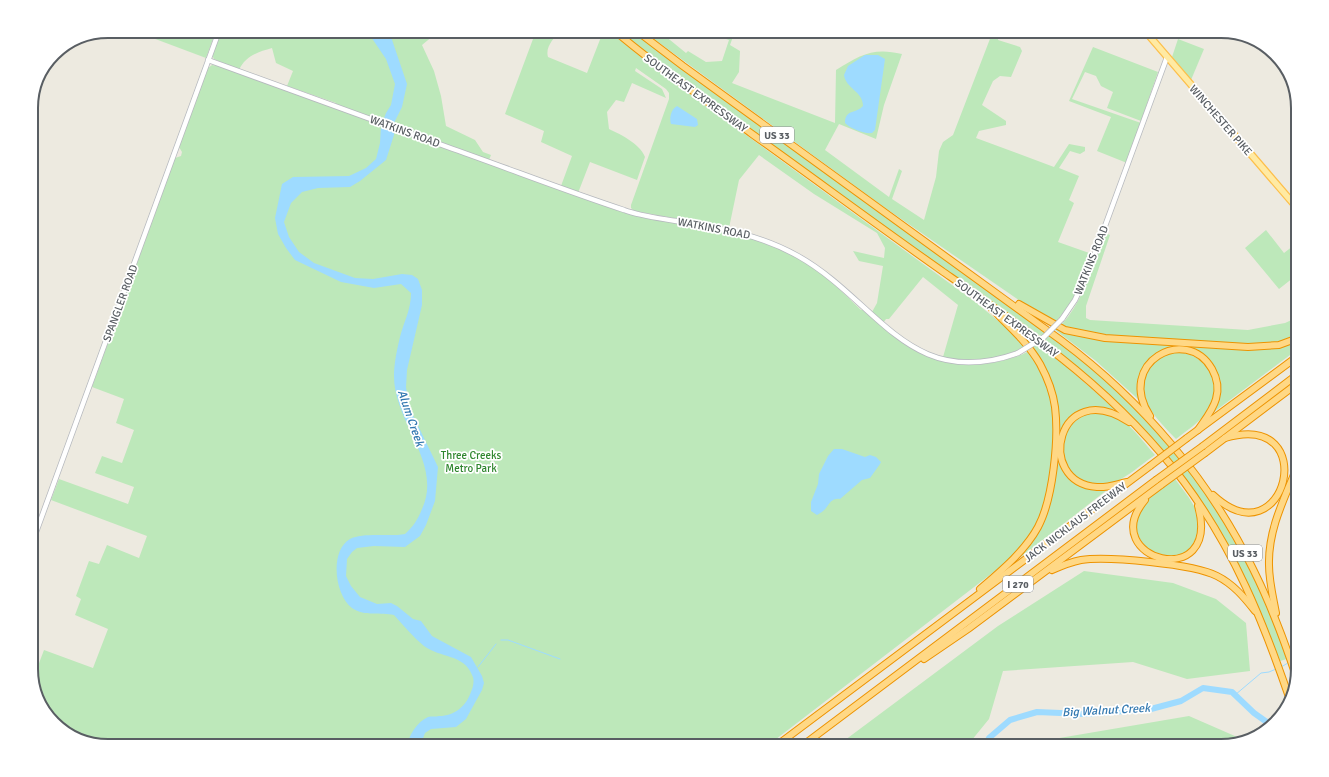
<svg xmlns="http://www.w3.org/2000/svg" width="1329" height="777" font-family="Signika,sans-serif">
<style>
.green{fill:#bde8ba}
.water{fill:#9edbff}
.lines{fill:none;stroke-linecap:round;stroke-linejoin:round}
.stream{stroke:#9edbff;stroke-width:1}
.river{stroke:#9edbff;stroke-width:6}
.minor-casing{stroke:#b6b9be;stroke-width:6}
.major-casing{stroke:#fdbf4a;stroke-width:8}
.highway-casing{stroke:#ed9300;stroke-width:8}
.minor{stroke:#fff;stroke-width:4.5}
.major{stroke:#ffeaa3;stroke-width:5.5}
.highway{stroke:#ffd885;stroke-width:6}
.minor-bridge-casing{stroke:#b6b9be;stroke-width:6;stroke-linecap:butt}
.highway-bridge-casing{stroke:#ed9300;stroke-width:8;stroke-linecap:butt}
.minor-bridge{stroke:#fff;stroke-width:4.5}
.highway-bridge{stroke:#ffd885;stroke-width:6}
.labels{text-anchor:middle;stroke-width:3.5;stroke-linejoin:round;paint-order:stroke}
.shield{fill:#fff;stroke:#8b8e92;stroke-width:1}
.shield-label{font-size:10px;font-weight:bold;fill:#595e63}
.street-label{font-size:11px;fill:#595e63;stroke:#fff}
.park-label{font-size:11px;fill:#2f862e;stroke:#fff}
.water-label{font-size:12px;font-style:italic;fill:#3278b0;stroke:#fff}
.rim{fill:none;stroke:#595e63;stroke-width:2}
</style>
<rect width="100%" height="100%" fill="#edeae0"/>
<g class="green">
<path d="M134,31H216L206,58Z"/>
<path d="M221,31H439L422,45L434,71L441,96L446,126L475,140L483,152L491,155L489,160L442,143V146L631,214L734,232L762,241L796,257L813,268L832,282L861,310H864C904,347 942,375 1000,361C1010,359 1020,356 1029,351C1038,367 1048,382 1052,400C1057,428 1053,492 1040,517C1032,534 1021,547 1008,561L767,746H108L70,736L44,712L33,679L44,650L93,668L108,629L75,615L81,599L76,596L89,561L99,564L107,545L139,558L147,536L51,500L59,479L128,504L134,487L95,473L102,456L122,463L134,430L116,423L124,399L92,387L175,158L181,156L182,152L179,147L208,68L212,65L218,66L334,107L336,103L287,86L293,71L276,63L272,48C258,52 245,56 239,70L214,59L212,55Z"/>
<path d="M536,31H560C554,38 545,47 548,57L587,73L601,37L593,31H609L661,73L974,301L1002,324L1025,347C998,360 972,363 943,357L958,305L923,277L889,319H886L883,323L872,312L877,303L883,266L859,261L853,251L884,258L885,248L877,233L814,194L759,155L739,180L729,228L634,211L631,208V205L669,99V93L666,89L636,68L635,71L662,89L666,98L632,83L624,102L616,100L607,112L609,129C622,135 640,144 645,157L637,180L590,162L578,193L561,186L572,156L541,142L544,131L505,114Z"/>
<path d="M619,31H633L668,58C754,121 840,183 926,245C994,294 1070,341 1129,401C1202,475 1253,562 1287,659L1280,661C1232,535 1173,445 1068,359L677,76Z"/>
<path d="M643,31H659L686,53L688,51L706,62L722,61L729,40L703,31H735L730,45L740,51L739,72L732,83L835,123L836,70C860,55 873,47 902,54L884,105L876,139L839,124L825,150L889,197L899,169L902,171L892,199L924,220L936,177L939,151L943,142L953,135L993,31H999L998,40L1020,47L1022,51L1011,77L1000,76L993,81L982,105L1006,121V125L979,131L976,138L1054,167L1069,144L1085,147V151L1080,154L1070,151L1059,168L1079,176L1069,200L1074,203L1058,242L1092,254C1084,277 1075,301 1058,319L1062,324C1084,300 1094,263 1105,233L1110,235L1086,306V318L1090,320L1248,330L1285,323L1298,317V336L1278,342L1246,345L1089,334L1062,327L1036,312L881,205Z"/>
<path d="M1178,39L1204,49L1191,80L1172,57Z"/>
<path d="M1093,47L1158,72L1141,121L1107,108L1113,92L1101,86L1096,76L1085,72L1072,99L1141,123L1127,163L1097,151L1111,117L1069,101Z"/>
<path d="M1266,230L1284,253L1298,242V274L1279,289L1245,248Z"/>
<path d="M1046,323L1059,330L1081,336L1238,348L1298,340V349L1210,415C1217,402 1217,398 1215,384C1215,379 1216,373 1214,368C1212,361 1203,355 1197,352C1160,338 1134,362 1139,400L1096,361Z"/>
<path d="M1014,327L1060,361L1116,410L1099,407L1081,411L1059,438L1071,479L1107,490L1017,560L1044,519L1057,439L1052,387Z"/>
<path d="M1177,352C1207,354 1227,384 1208,411C1200,422 1186,431 1176,439C1159,421 1130,395 1149,368C1156,358 1165,354 1177,352Z"/>
<path d="M1085,414C1092,414 1100,413 1107,414C1127,417 1142,441 1155,455C1140,465 1123,482 1105,485C1078,489 1056,461 1064,435C1067,425 1077,420 1085,414Z"/>
<path d="M1175,479C1183,490 1194,502 1198,516C1200,525 1199,534 1194,542C1176,579 1110,540 1148,500C1155,492 1166,485 1175,479Z"/>
<path d="M1084,571L1173,583L1216,599L1246,623L1250,671L1187,679L1133,662L1003,671L989,719L967,746H837L998,626Z"/>
<path d="M1189,716L1244,740L1221,746H1027L1030,743Z"/>
</g>
<g class="water">
<path d="M367,31H389L407,84L402,107L394,123V135L386,160L360,181L350,187L318,188L302,192L291,203L284,222L289,237L299,252L314,263L355,278L373,279L402,274L412,275L418,279L422,290V305L407,370L406,387L409,407L438,467L435,501L426,525L420,536L405,547L374,546L357,548L352,552L347,559L346,576L351,586L360,597L377,604L391,603L397,606L413,619L421,621L432,636L471,657L482,676L484,683L482,690L466,719L456,727L431,729L425,733L420,746H407C409,735 417,722 428,717C431,716 436,717 439,716C455,716 466,706 471,692C473,687 475,680 472,675C464,654 440,658 424,646C413,637 404,626 394,615C381,612 365,617 352,608C335,596 329,551 350,539C363,532 390,537 405,534C413,527 418,519 422,509C443,463 394,423 394,376C394,364 397,349 400,337C404,321 411,310 411,293L401,284L374,288L341,282L295,260L286,248L278,234L275,218L282,184L293,177L349,176L366,168L376,159L380,143L381,126L386,113L391,105L395,84L386,59Z"/>
<path d="M865,55H878L885,59L875,130L872,133C864,134 851,129 845,123C845,109 856,114 863,106C863,91 846,89 844,75L848,66Z"/>
<path d="M677,106L697,119L698,125L695,127L671,124C669,118 671,109 677,106Z"/>
<path d="M834,449H842L865,457L870,455L876,457L881,462L880,464L870,478L862,480L840,499C832,498 830,503 826,508C824,511 820,513 817,515L811,511V502L818,484L819,474L828,456Z"/>
</g>
<g class="lines">
<g class="stream">
<path d="M501,640H508L560,659"/>
<path d="M1293,661L1298,658"/>
<path d="M478,667L496,644"/>
<path d="M1281,667L1288,663"/>
<path d="M1235,695L1261,673L1269,672L1276,669"/>
</g>
<path class="river" d="M985,746L989,738L1010,720L1037,712L1084,714L1151,709L1181,701L1203,688L1232,692L1254,713L1271,725"/>
<g class="minor-casing">
<g id="minor">
<path d="M208,60C290,90 372,119 453,149C510,169 566,191 624,210C640,216 658,218 676,221C719,228 759,234 798,256C878,301 909,392 1018,353"/>
<path d="M1062,319L1075,300L1090,267L1167,57"/>
<path d="M31,546L219,31"/>
</g>
</g>
<g class="major-casing">
<path id="major" d="M1145,31L1298,209"/>
</g>
<g class="highway-casing">
<g id="highway">
<path d="M615,31C658,68 706,100 752,134C815,179 878,226 942,271C1032,334 1117,392 1184,482C1234,549 1263,621 1290,700"/>
<path d="M637,31L683,66L1062,341C1142,401 1209,479 1253,569C1270,603 1284,640 1296,676"/>
<path d="M1019,304L1065,330L1105,338L1248,347L1279,345L1298,338"/>
<path d="M1150,416C1115,363 1186,324 1212,369C1217,378 1219,389 1216,399C1213,410 1204,421 1198,430"/>
<path d="M1187,438L1298,356"/>
<path d="M1203,446L1298,374"/>
<path d="M1205,453L1298,383"/>
<path d="M1127,482C1117,484 1107,488 1097,487C1034,483 1057,375 1129,422"/>
<path d="M1213,495C1286,563 1323,409 1225,438"/>
<path d="M1145,500C1095,560 1222,593 1198,506"/>
<path d="M1052,570C1061,566 1071,562 1081,560C1107,556 1194,564 1217,576C1233,584 1244,597 1255,611"/>
<path d="M980,589C1001,571 1025,551 1038,527C1053,499 1059,439 1055,407C1053,392 1047,377 1040,364C1028,343 1009,326 992,309"/>
<path d="M1276,613C1273,597 1269,581 1269,565C1268,529 1285,497 1298,465"/>
<path d="M924,659L968,629L1161,485"/>
<path d="M776,746L1150,466"/>
<path d="M802,746L1156,480"/>
</g>
</g>
<use href="#minor" class="minor"/>
<use href="#major" class="major"/>
<use href="#highway" class="highway"/>
<g class="minor-bridge-casing">
<path id="minor-bridge" d="M1018,353L1044,337L1062,319"/>
</g>
<g class="highway-bridge-casing">
<g id="highway-bridge">
<path d="M1150,466L1187,438"/>
<path d="M1156,480L1203,446"/>
<path d="M1161,485L1205,453"/>
</g>
</g>
<use href="#minor-bridge" class="minor-bridge"/>
<use href="#highway-bridge" class="highway-bridge"/>
</g>
<g class="labels">
<g class="shield">
<rect x="760" y="127" width="34" height="16" rx="3"/>
<rect x="1228" y="545" width="34" height="16" rx="3"/>
<rect x="1003" y="576" width="30" height="16" rx="3"/>
</g>
<g class="shield-label">
<text x="777" y="139">US 33</text>
<text x="1245" y="557">US 33</text>
<text x="1018" y="588">I 270</text>
</g>
<g class="street-label">
<text transform="translate(696 93) rotate(36)" y="4">SOUTHEAST EXPRESSWAY</text>
<text transform="translate(1221 120) rotate(49)" y="4">WINCHESTER PIKE</text>
<text transform="translate(405 131) rotate(20)" y="4">WATKINS ROAD</text>
<text transform="translate(714 228) rotate(11)" y="4">WATKINS ROAD</text>
<text transform="translate(1091 260) rotate(-68)" y="4">WATKINS ROAD</text>
<text transform="translate(120 303) rotate(-70)" y="4">SPANGLER ROAD</text>
<text transform="translate(1007 318) rotate(36)" y="4">SOUTHEAST EXPRESSWAY</text>
<text transform="translate(1075 522) rotate(-37)" y="4">JACK NICKLAUS FREEWAY</text>
</g>
<g class="park-label">
<text x="471" y="459">Three Creeks<tspan x="471" dy="13">Metro Park</tspan></text>
</g>
<g class="water-label">
<text transform="translate(411 418) rotate(71)" y="4">Alum Creek</text>
<text transform="translate(1106 710) rotate(-3)" y="4">Big Walnut Creek</text>
</g>
</g>
<path d="M0 0H1329V777H0ZM108 38H1221A70 70 0 0 1 1291 108V669A70 70 0 0 1 1221 739H108A70 70 0 0 1 38 669V108A70 70 0 0 1 108 38Z" fill="#fff" fill-rule="evenodd"/>
<path class="rim" d="M108 38H1221A70 70 0 0 1 1291 108V669A70 70 0 0 1 1221 739H108A70 70 0 0 1 38 669V108A70 70 0 0 1 108 38Z"/>
</svg>
